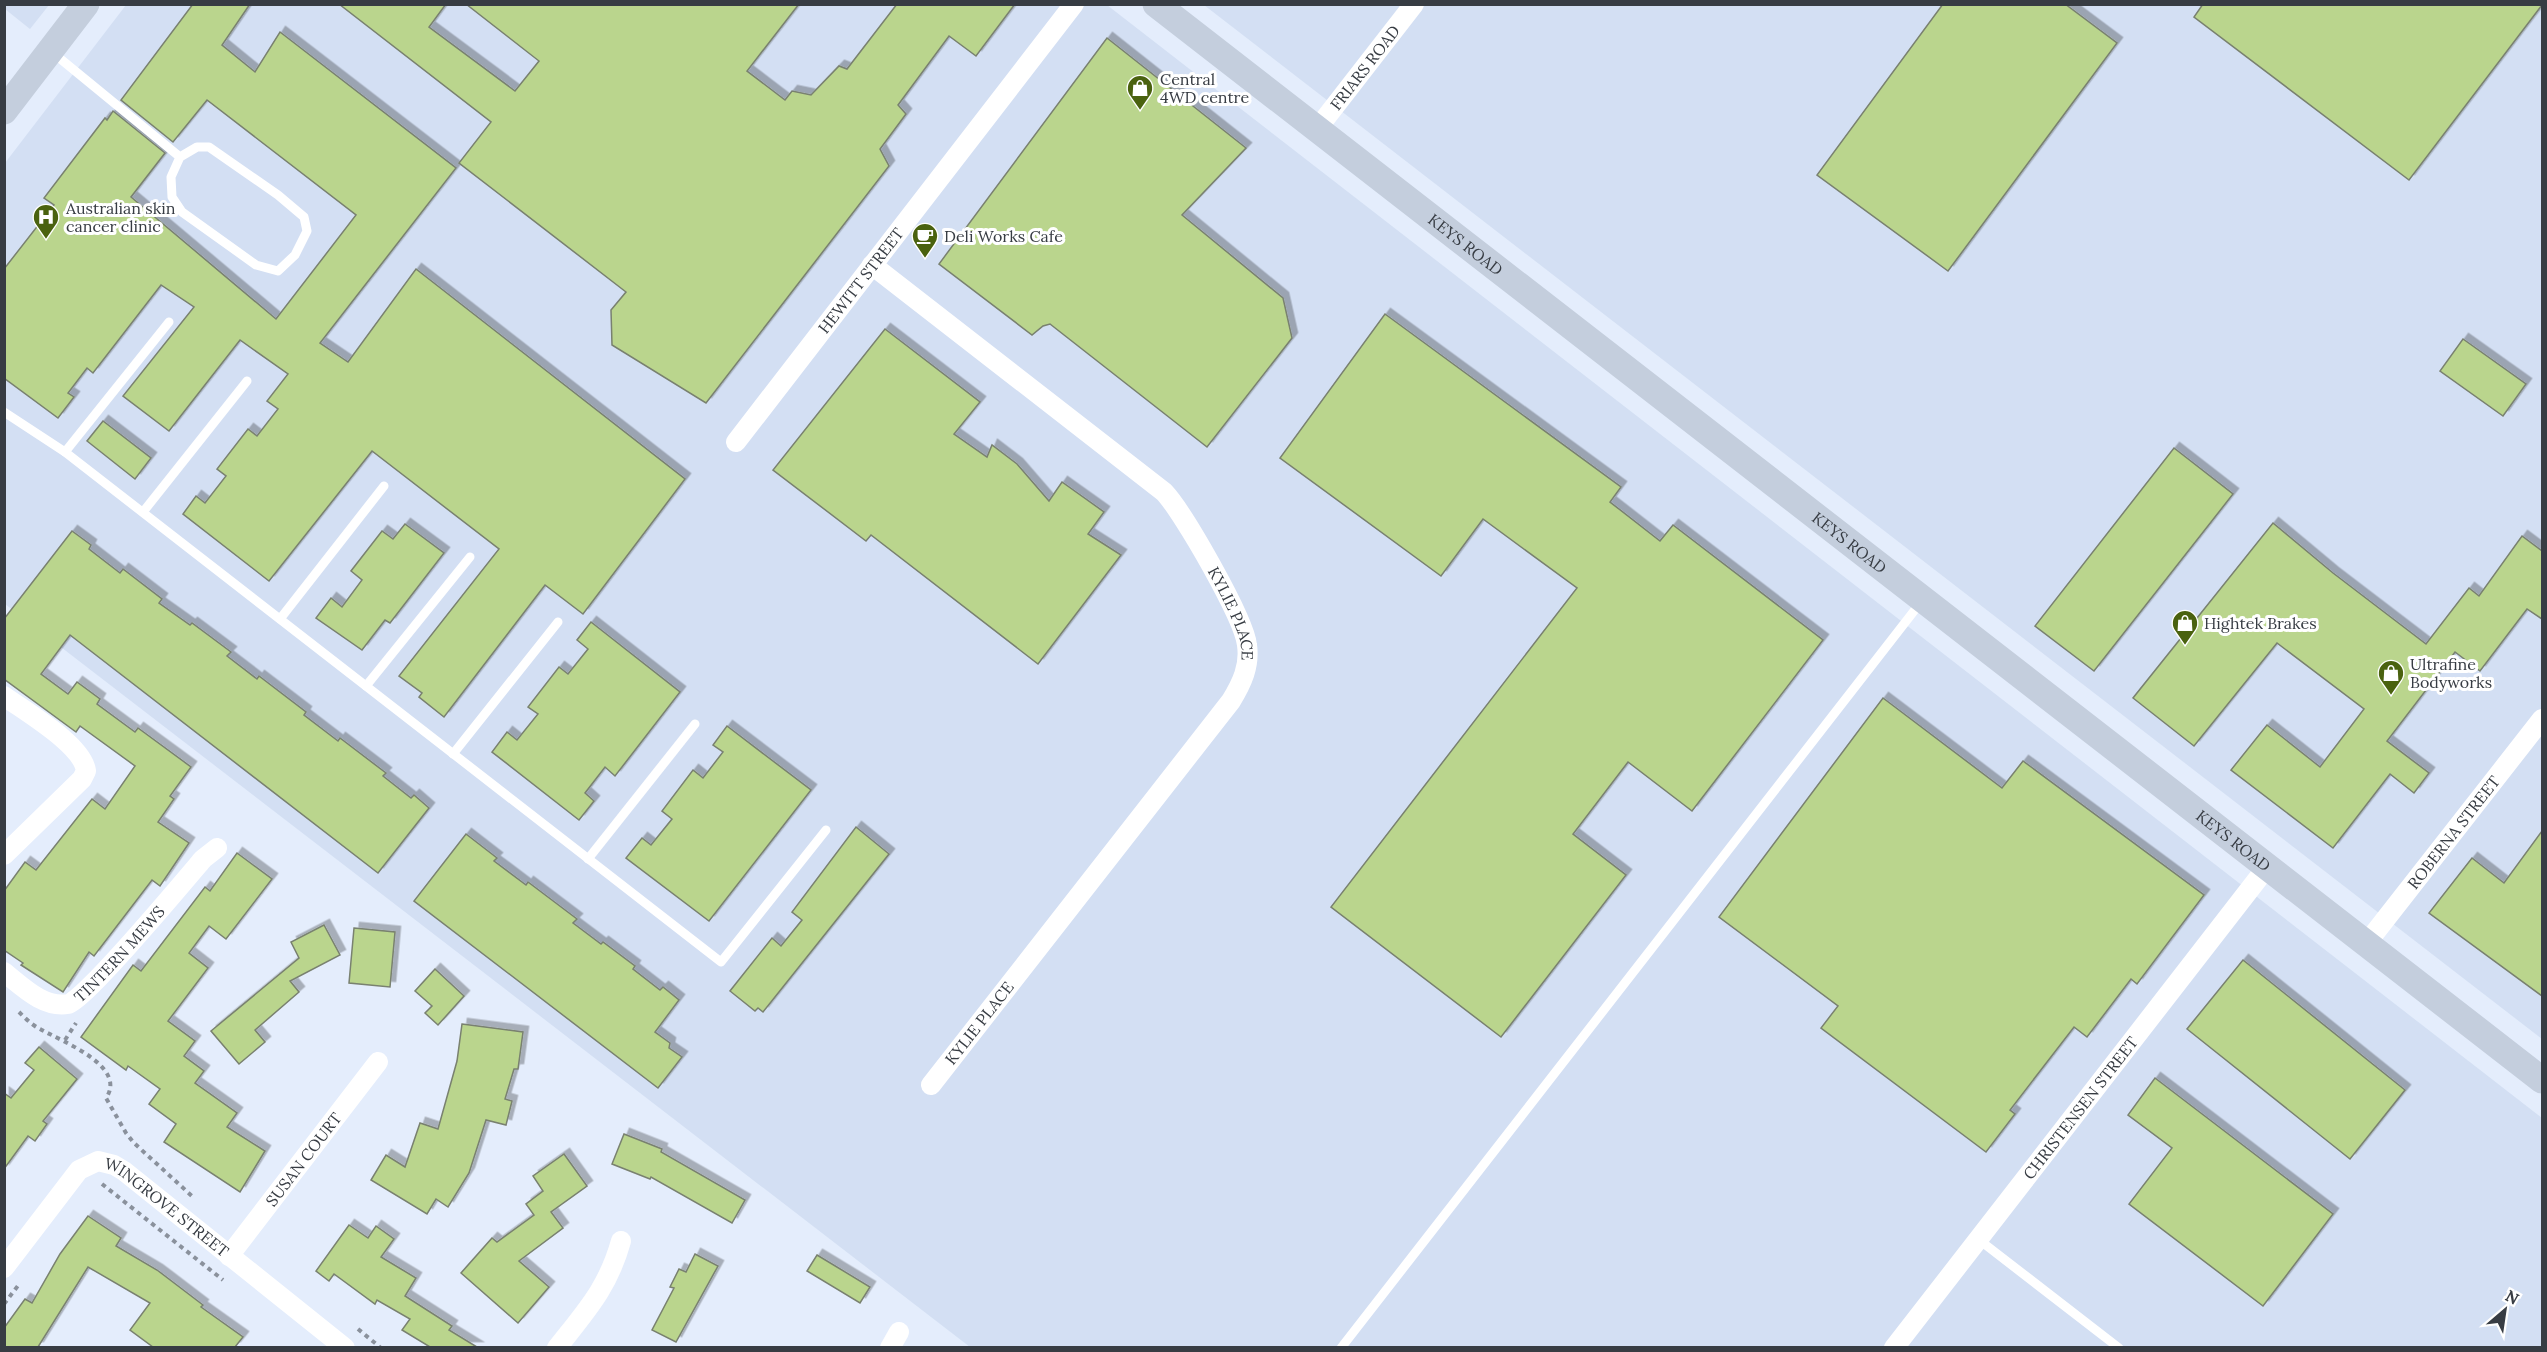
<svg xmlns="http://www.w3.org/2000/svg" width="2547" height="1352" font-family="Lora,serif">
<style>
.built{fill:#d3dff3}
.building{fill:#bad58d;stroke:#79816f;stroke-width:1.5;filter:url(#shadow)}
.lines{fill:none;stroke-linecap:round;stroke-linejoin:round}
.path{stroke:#8a919c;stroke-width:4;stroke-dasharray:4.5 4.5;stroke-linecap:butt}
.lane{stroke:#fff;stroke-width:9}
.street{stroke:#fff;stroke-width:20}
.secondary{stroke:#c4cedd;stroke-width:27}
.labels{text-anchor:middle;stroke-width:6;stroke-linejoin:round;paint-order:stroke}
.street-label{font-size:16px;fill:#373c43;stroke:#fff}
.poi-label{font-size:16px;fill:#373c43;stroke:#fff;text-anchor:start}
</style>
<defs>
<filter id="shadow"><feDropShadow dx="5.5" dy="-5.5" stdDeviation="0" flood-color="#0004"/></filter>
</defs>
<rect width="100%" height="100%" fill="#e4edfc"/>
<g class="built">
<path d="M4,5L5,4L49,5L30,29L5,9Z"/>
<path d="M126,5H1107L2542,1118V1347H970L5,604V163Z"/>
<path d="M1204,5H2542V1039L1627,332Z"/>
</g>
<g class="building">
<path d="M193,4H250L222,45L255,72L280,32L456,168L320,343L348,362L416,269L685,479L583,614L545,585L444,717L419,697L422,693L399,676L499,549L372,451L269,581L183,514L196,496L205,503L226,476L217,469L248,429L257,436L278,409L267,401L288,374L240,340L169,431L123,396L194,307L161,285L93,373L87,368L68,393L74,397L58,418L4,378V269L54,205L44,198L105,118L107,120L113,111L165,153L131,197L276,319L356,215L207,100L173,142L121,100Z"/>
<path d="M339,4H446L429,27L515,91L539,61L466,4H799L747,71L785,100L792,91L811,95L839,66L847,69L897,4H1015L976,56L949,36L898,105L906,114L880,149L889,166L706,403L612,345L611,310L626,292L459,163L491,122Z"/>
<path d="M1943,4H2065L2117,43L1948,271L1817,175Z"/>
<path d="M2203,4H2542V5L2409,180L2194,17Z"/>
<path d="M1107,38L1246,148L1182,215L1283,298L1292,338L1207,447L1050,324L1043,326L1032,335L939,264Z"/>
<path d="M1385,314L1621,487L1610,502L1660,541L1673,525L1823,640L1692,811L1628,762L1573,834L1626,875L1501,1037L1331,907L1577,588L1483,519L1441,576L1280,458Z"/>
<path d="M885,329L980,402L954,434L987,457L992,445L1017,464L1049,501L1062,482L1104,512L1088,534L1121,555L1038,664L871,535L866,541L773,470Z"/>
<path d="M2463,339L2526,384L2503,416L2440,371Z"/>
<path d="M103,421L151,458L135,479L87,441Z"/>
<path d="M2174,448L2233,494L2094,671L2035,626Z"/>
<path d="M2273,523L2333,573L2426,644L2469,588L2479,596L2522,536L2542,551V619L2527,609L2480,671L2455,652L2387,741L2429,773L2414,793L2390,774L2333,848L2231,770L2267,725L2320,767L2364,709L2277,643L2194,746L2133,698Z"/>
<path d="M405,524L444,553L390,623L385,620L362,650L316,618L331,598L342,607L362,580L351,571L382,531L393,539Z"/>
<path d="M72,531L91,545L89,549L120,573L123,569L162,599L159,603L190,625L192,623L231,652L227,656L257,679L259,676L306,712L304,715L338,741L340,738L386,773L383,776L411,798L414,795L429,808L378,873L70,635L41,674L68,694L77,682L100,699L97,704L135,732L138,728L191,767L170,796L174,799L158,822L189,843L160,886L152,880L94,956L89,952L63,992L21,965L23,963L4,950V891L25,862L36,870L92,799L105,809L135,766L80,726L76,732L4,679V619Z"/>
<path d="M591,622L680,692L615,776L605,767L585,793L594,801L579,820L492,752L507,732L517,740L538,714L528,707L559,667L568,674L588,649L577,640Z"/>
<path d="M1883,698L2002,788L2023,761L2204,895L2137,984L2131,979L2087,1037L2074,1027L2010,1110L2015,1114L1986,1152L1821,1028L1838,1006L1719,917Z"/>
<path d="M727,726L811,790L709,921L626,858L642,838L651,845L672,819L662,811L693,770L703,778L723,752L713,745Z"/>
<path d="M856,827L889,854L763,1012L758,1008L755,1011L730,991L772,938L781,946L802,920L792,912Z"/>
<path d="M2542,831V996L2429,913L2472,858L2504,883Z"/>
<path d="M466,834L497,858L494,861L526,885L528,882L577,919L573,923L601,944L603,942L635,966L633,969L660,990L663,987L679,1000L655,1032L670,1043L669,1048L682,1057L658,1088L414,901Z"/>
<path d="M237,853L272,879L226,939L209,926L189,953L208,968L168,1021L195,1041L184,1056L204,1071L195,1083L237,1113L227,1127L265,1151L240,1192L164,1142L176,1124L149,1104L160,1089L128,1066L126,1070L81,1037L133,965L141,971L205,887L210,891Z"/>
<path d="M324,925L340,955L290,981L299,992L255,1030L265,1042L239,1064L211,1031L299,958L291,942Z"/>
<path d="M354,928L395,932L390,987L349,983Z"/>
<path d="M2243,960L2405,1090L2350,1159L2187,1029Z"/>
<path d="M435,969L464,996L438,1025L425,1013L432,1006L415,991Z"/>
<path d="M462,1024L523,1032L518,1069H514L505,1099L512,1101L506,1125L486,1120L469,1173L448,1207L436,1199L427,1214L371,1180L386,1155L405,1167L420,1123L438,1129L457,1061Z"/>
<path d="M39,1047L77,1079L43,1121L47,1124L35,1141L28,1136L4,1169V1093L11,1098L34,1070L25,1063Z"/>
<path d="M2155,1078L2333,1214L2263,1306L2129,1204L2172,1148L2128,1115Z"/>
<path d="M624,1134L662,1149L661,1152L745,1200L732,1223L651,1177L650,1179L612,1164Z"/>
<path d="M564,1154L587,1186L551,1212L563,1228L519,1261L549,1287L518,1323L461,1273L492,1238L497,1242L534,1215L526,1204L543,1191L533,1176Z"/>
<path d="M88,1216L121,1238L116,1246L157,1270L203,1305L201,1307L243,1337L235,1347H153L130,1330L150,1303L88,1267L38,1347H4V1328L25,1299L32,1303L60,1254Z"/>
<path d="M349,1225L368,1238L376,1226L394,1239L381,1257L416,1278L405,1296L452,1326L449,1330L477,1347H430L402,1330L410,1319L377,1300L375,1304L334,1274L329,1281L316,1271Z"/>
<path d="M695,1254L718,1266L676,1342L652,1330L674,1288L670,1287L679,1269L686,1272Z"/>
<path d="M817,1255L870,1287L860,1303L807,1271Z"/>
</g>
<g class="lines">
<g class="path">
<path d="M19,1012C25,1018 32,1025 40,1029C61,1041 128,1066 106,1098L126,1133L134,1143L193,1197"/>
<path d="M65,1040L76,1023"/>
<path d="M102,1184L223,1280"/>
<path d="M4,1304L20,1283"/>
<path d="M358,1329L381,1348"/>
</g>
<g class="lane">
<path d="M52,52L180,157L197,147H209L278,195L304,217L307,231L295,255L278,271L256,265L182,212L172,197L171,177L180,157"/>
<path d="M4,412L65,452L721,962L826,830"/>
<path d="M65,452L169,322"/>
<path d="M143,512L247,381"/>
<path d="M280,619L384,486"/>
<path d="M366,686L470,557"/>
<path d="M453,754L558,622"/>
<path d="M588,859L695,724"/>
<path d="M1978,1239L2119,1348"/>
<path d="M1341,1348L1921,602"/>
</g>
<g class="street">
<path id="s1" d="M1317,129L1414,4"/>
<path id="s2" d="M872,265L1164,492C1183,512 1244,618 1247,645C1250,666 1242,683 1231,701L931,1085"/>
<path id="s3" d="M736,442L1074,4"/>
<path d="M4,696C26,712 83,745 86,771L82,779L4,855"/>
<path id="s4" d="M2366,944L2542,719"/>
<path id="s5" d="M4,972C23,987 43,1008 68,1004C84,1001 186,879 203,859L217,848"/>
<path id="s6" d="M229,1256L378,1062"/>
<path id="s7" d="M4,1268L79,1170L98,1161L114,1165L124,1171L345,1348"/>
<path d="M557,1348C586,1311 608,1288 621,1241"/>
<path d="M890,1348L899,1332"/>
<path id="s8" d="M1894,1348L2267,867"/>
</g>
<g class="secondary">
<path id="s9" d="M1156,4L2542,1080"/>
<path d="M4,111L86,4"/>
</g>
</g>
<defs>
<g id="shop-pin" transform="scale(1.35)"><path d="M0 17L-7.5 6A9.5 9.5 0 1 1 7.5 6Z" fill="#4a620f" stroke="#fff"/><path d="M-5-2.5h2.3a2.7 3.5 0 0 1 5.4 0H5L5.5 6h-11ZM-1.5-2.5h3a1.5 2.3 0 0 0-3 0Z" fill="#fff"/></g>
<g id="hospital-pin" transform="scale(1.35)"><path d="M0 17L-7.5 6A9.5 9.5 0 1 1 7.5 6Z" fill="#4a620f" stroke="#fff"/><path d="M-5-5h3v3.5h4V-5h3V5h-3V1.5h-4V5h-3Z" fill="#fff"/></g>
<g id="cafe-pin" transform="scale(1.35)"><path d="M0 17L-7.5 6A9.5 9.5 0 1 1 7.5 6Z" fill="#4a620f" stroke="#fff"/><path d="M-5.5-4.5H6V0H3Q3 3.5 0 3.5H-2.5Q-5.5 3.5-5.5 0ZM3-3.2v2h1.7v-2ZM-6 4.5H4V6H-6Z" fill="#fff"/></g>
</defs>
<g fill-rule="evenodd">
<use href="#shop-pin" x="1140" y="88"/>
<use href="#hospital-pin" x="46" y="217"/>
<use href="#cafe-pin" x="925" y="236"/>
<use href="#shop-pin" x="2185" y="623"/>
<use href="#shop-pin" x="2391" y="673"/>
</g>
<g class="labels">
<g class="street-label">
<text dy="6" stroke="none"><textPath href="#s1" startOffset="78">FRIARS ROAD</textPath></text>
<text dy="6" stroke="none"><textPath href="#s9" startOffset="392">KEYS ROAD</textPath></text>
<text dy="6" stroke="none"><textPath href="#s3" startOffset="204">HEWITT STREET</textPath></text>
<text dy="6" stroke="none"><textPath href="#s9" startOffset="878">KEYS ROAD</textPath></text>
<text dy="6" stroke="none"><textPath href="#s2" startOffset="510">KYLIE PLACE</textPath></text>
<text dy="6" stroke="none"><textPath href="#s4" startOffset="142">ROBERNA STREET</textPath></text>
<text dy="6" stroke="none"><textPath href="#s9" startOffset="1364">KEYS ROAD</textPath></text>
<text dy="6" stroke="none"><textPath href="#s5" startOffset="146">TINTERN MEWS</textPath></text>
<text transform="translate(979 1023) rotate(-52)" y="6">KYLIE PLACE</text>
<text dy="6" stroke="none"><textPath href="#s8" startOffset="304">CHRISTENSEN STREET</textPath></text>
<text dy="6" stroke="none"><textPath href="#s6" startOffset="122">SUSAN COURT</textPath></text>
<text dy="6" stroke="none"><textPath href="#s7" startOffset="228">WINGROVE STREET</textPath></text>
</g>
<g class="poi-label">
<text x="1160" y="85">Central<tspan x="1160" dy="18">4WD centre</tspan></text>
<text x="66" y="214">Australian skin<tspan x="66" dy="18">cancer clinic</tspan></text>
<text x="944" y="242">Deli Works Cafe</text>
<text x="2204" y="629">Hightek Brakes</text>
<text x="2410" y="670">Ultrafine<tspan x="2410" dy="18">Bodyworks</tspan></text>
</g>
</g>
<rect width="2547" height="1352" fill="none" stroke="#373c43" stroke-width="12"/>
<g transform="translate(2505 1310) rotate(29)" stroke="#ffffff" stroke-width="4.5" paint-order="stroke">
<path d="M0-4.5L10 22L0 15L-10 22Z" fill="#373c43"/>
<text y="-9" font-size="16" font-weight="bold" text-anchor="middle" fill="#373c43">N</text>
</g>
</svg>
